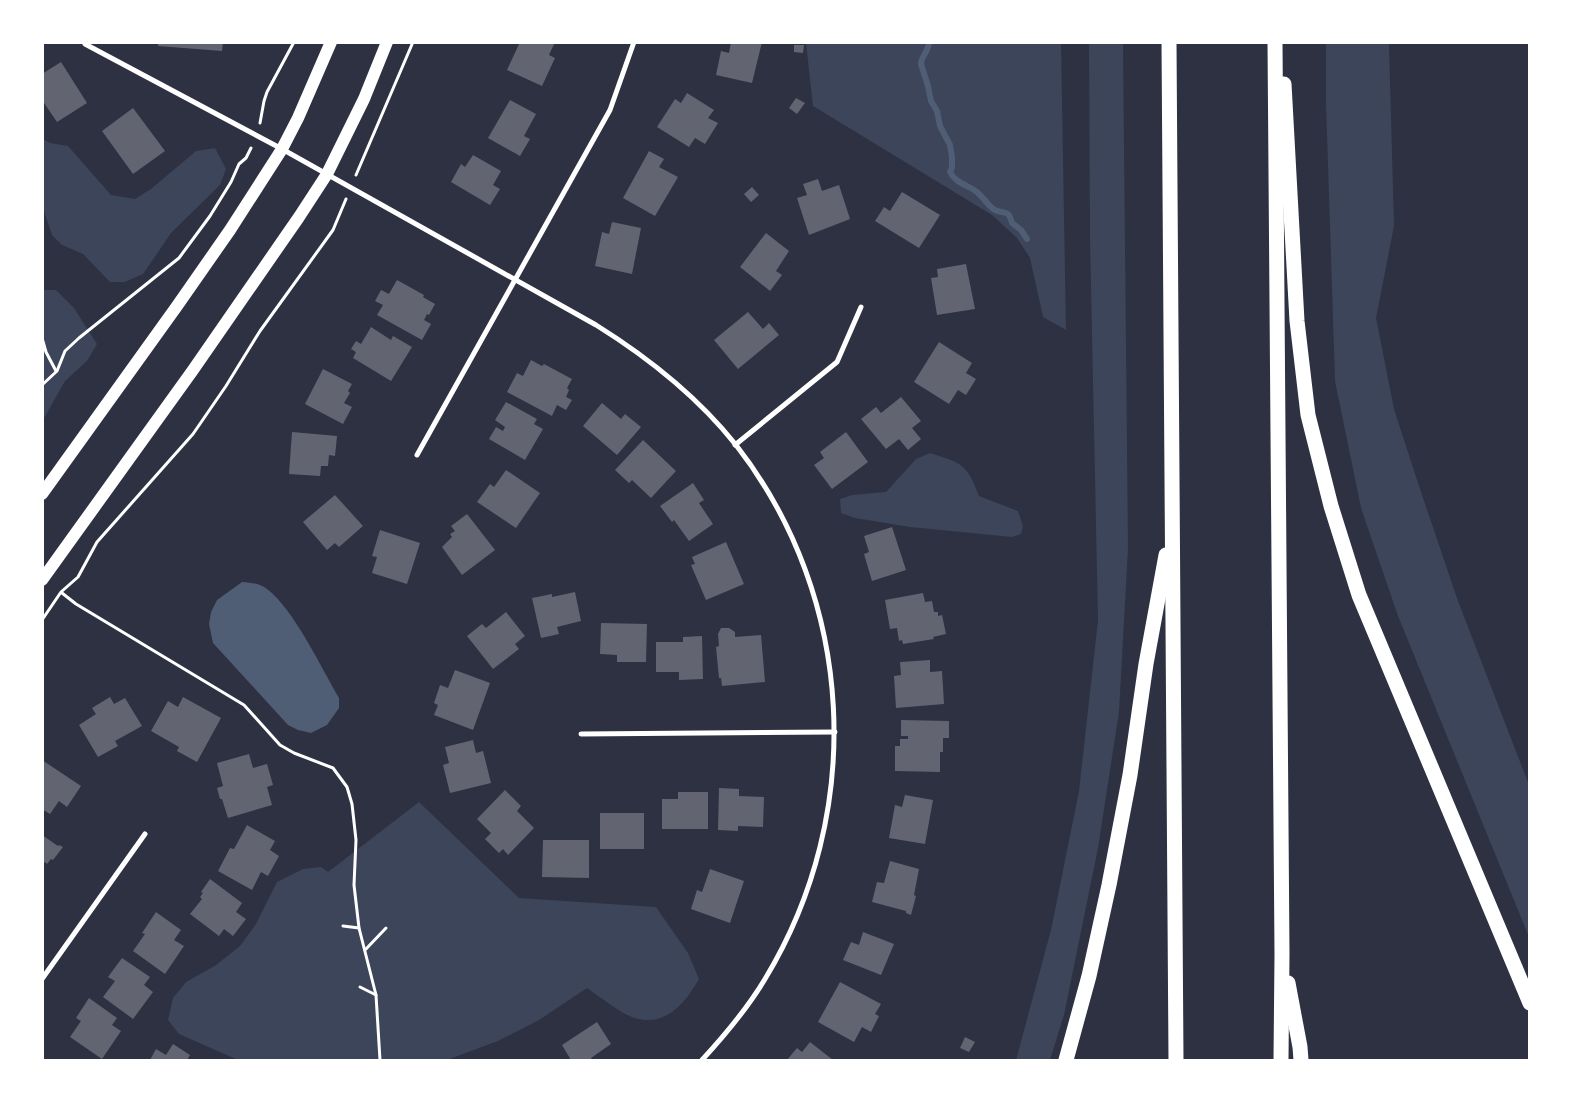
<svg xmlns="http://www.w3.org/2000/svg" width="1572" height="1103" font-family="'IBM Plex Sans',sans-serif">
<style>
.green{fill:#3c4559}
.water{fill:#4f5d75}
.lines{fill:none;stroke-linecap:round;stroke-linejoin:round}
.stream{stroke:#4f5d75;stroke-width:6}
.building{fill:#626471}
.path{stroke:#fff;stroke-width:3}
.minor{stroke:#fff;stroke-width:5}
.primary{stroke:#fff;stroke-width:12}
.motorway{stroke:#fff;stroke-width:15}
</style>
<rect width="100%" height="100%" fill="#2d3142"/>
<g class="green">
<path d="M806,43H1061L1066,330L1043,317L1030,258L1017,238L992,215L813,106Z"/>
<path d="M1089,43H1123L1128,548L1119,712L1098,848L1064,1015L1050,1060H1016L1051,930L1079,791L1098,620L1090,240Z"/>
<path d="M1326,43H1389L1394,226L1376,318L1394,409L1419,486L1458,601L1529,785V937L1398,616L1361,508L1335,381L1326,103Z"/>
<path d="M43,139L50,143L68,146L111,195L135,199L151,189L196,151L215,148L226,169L220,185L171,233L143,274L125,282H110L83,254L62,245L52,235L43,208Z"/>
<path d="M43,290H56L74,308L97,344L87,361L65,381L43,420Z"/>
<path d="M930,453C962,463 967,464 979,496L1018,511L1023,526L1021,534L1012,537L910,527L855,518L841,513L840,499L852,495L886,492L916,459Z"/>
<path d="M419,802L519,898L656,907L688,953L699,979C685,1004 664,1029 632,1017C619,1012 600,997 587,988L539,1020L498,1041L447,1060H238L179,1034L168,1020L173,998L186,982L216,965L240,946L256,924L277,882L303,869L321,867L328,872Z"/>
</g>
<path class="water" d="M242,582C252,583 259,583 267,589C293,608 322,669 339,698V708L327,725L311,733L298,730L288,725L213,643L209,624L211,612L217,600Z"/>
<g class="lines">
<path class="stream" d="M929,42C929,51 921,56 921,64L928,86L931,101L937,111L940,126L950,145L952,157V168L950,172C956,184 969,185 978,193C984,198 988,206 995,210C1005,215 1008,208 1012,223L1021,230L1027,239"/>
</g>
<g class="building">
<path d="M158,42H223L222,51L158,46Z"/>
<path d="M520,42H555L549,55L555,58L542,86L507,70Z"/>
<path d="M731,42H762L752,83L716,75L721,51L729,53Z"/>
<path d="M794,45H804L803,53L794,52Z"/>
<path d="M61,62L87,103L57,122L42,100V74Z"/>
<path d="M687,93L714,110L708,118L718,123L705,144L695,138L689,147L657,127L675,99L681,103Z"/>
<path d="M796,98L805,103L797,114L789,108Z"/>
<path d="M510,100L536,114L524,136L530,139L520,156L488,138Z"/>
<path d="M133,108L165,151L133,174L102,131Z"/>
<path d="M649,151L664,159L659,167L678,177L655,216L623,198Z"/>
<path d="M473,155L501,171L493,185L500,189L490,205L451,182L461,164L465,167Z"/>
<path d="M818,179L822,191L839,185L850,219L809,235L797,198L807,195L803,184Z"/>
<path d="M752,187L759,195L751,202L744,194Z"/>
<path d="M902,192L940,215L919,248L875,221L884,207L890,211Z"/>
<path d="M612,222L641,228L632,274L595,266L602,232L609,234Z"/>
<path d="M766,233L789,251L776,271L782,275L770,291L740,267Z"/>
<path d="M966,264L975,309L937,315L931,278L938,277L937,269Z"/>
<path d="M397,280L424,295L423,297L435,304L429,315L427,314L424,320L431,324L422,340L377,315L383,305L375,301L381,290L389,294Z"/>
<path d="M748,312L763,329L769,323L779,335L738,369L714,340Z"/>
<path d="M371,327L391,340L393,336L412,347L391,381L353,358L356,352L351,349L356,341L361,344Z"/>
<path d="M939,342L972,363L966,373L976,379L966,395L958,390L949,404L914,382Z"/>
<path d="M531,360L542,366L544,364L572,379L567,388L569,390L566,397L572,400L566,410L557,405L552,416L507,392L517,373L523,376Z"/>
<path d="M323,369L352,384L348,391L350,393L344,403L352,407L343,424L305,404Z"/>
<path d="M901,397L921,421L912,428L921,439L908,450L899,439L886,449L861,419L876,407L881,413Z"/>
<path d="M506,402L537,419L534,424L543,429L525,460L489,439L496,427L503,431L505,427L495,420Z"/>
<path d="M602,403L621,419L625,414L641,427L617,455L583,426Z"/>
<path d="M292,432L337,436L335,456L329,455L328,466H321L320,476L289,474Z"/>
<path d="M846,432L868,462L832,489L814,465L824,458L820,452Z"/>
<path d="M643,440L676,471L651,498L632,480L629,483L615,470Z"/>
<path d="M506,470L540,493L516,528L477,502L490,484L494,487Z"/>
<path d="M693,483L704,500L699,503L713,524L689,541L674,520L672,522L660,506Z"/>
<path d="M335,495L363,526L339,547L335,543L327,550L303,522Z"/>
<path d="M467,514L495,550L462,575L442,547L452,537L450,534L455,531L451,526Z"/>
<path d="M892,527L906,570L872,581L864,554L869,552L864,536Z"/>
<path d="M380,530L420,543L407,584L372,573L377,557L372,556Z"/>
<path d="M726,542L744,584L706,600L691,565L695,564L692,557Z"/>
<path d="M575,592L581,621L557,627L559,634L541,638L532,598L552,594V597Z"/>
<path d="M923,593L925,602L932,601L934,612H938V616L942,615L946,634L933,637L934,639L903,644L902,640L899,641L897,628L890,629L885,600Z"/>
<path d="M506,612L525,636L515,644L519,649L493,669L467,636L482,624L486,628Z"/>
<path d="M601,623L647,624L646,662H617V655L600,654Z"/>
<path d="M721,628H729L735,632V637L761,635L765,682L722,686L721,678H719L716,647L719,646L718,634Z"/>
<path d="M702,636L703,679L679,680V672H656V642H683V637Z"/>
<path d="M930,660V672L942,671L944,704L896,708L894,676L901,675L900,662Z"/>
<path d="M455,670L490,683L473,730L434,715L438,705L434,703L440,685L448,688Z"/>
<path d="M110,697L114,704L125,698L142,726L115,741L118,746L98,757L79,725L96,714L92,708Z"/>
<path d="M183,697L221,718L197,762L177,751L179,747L151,731L168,701L178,707Z"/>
<path d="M901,720L949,721V738H943V752H940V772L895,771V746H900V739H908V736H901Z"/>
<path d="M473,740L476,753L483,751L491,783L450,793L443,765L449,763L445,747Z"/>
<path d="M249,754L253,768L267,764L273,785L267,787L272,805L228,818L222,799H220L217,788L223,786L217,763Z"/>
<path d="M42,760L81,786L67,807L59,801L50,814L42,809Z"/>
<path d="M719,788L739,789V796L764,797L763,827L738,826V831L718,830Z"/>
<path d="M505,790L521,806L517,811L534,828L508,855L503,849L499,853L485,839L491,833L477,819Z"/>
<path d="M678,792H708V829H662V799H678Z"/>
<path d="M905,795L933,800L925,844L889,838L895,805L902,807Z"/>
<rect x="600" y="813" width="44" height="36"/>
<path d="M247,825L275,841L270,850L279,856L268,876L261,872L252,890L218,871L230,848L234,849Z"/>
<path d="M42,835L58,846L59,845L63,847L53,860L51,859L47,864L45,862L42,866Z"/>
<path d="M543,840H589V878L542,877Z"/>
<path d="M890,861L919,869L914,895L916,896L911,915L906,913V911L872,902L877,882L884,883Z"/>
<path d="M710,869L744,881L730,923L691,909L697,890L702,892Z"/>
<path d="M210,879L242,903L236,912L246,919L233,936L224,929L219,936L190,914L202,899L200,897L203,893L201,892Z"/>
<path d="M156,912L181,930L174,940L184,946L165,974L133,951L145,934L142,933Z"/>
<path d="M863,932L894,944L881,975L843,960L851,942L859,945Z"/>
<path d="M122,958L150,977L144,985L153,992L133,1019L103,997L115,981L108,977Z"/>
<path d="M840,982L881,1004L875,1014L879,1016L871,1032L862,1027L854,1042L818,1022Z"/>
<path d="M89,998L117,1018L112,1025L121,1031L102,1059L70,1037L81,1021L76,1018Z"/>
<path d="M597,1022L611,1044L591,1058L592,1060H571L562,1045Z"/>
<path d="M965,1037L975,1042L969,1052L960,1048Z"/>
<path d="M810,1042L833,1060H787L797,1048L802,1052Z"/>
<path d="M173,1044L190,1055L187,1060H150L156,1049L166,1055Z"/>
</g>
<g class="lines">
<g class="path">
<path d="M260,123L264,101L267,92L294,42"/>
<path d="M356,175L413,42"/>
<path d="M42,338L46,352L56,371"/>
<path d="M42,385L57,371L65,351L79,338L179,258L210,216L231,182L239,164L246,158L251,148"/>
<path d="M62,593L76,604L244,705L280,745L294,753L333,768L347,787L352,804L356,840L354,885L359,928L376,995L380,1060"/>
<path d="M42,620L61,592L78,577L97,542L193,434L226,386L260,331L333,230L346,199"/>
<path d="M343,926L359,928"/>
<path d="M366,949L386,928"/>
<path d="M360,987L376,995"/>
</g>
<g class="minor">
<path d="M85,44L282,149L596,325C649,358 697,396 736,445C856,599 866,813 765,979C747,1009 725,1035 702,1060"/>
<path d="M735,445L837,362L861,307"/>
<path d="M417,455L610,110L634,42"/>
<path d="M581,734L835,732"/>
<path d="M42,979L145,834"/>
</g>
<g class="primary">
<path d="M42,494L177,306L230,230L282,149L298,118L331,42"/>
<path d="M42,580L193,370L299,217L327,174L364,99L387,42"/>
</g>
<g class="motorway">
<path d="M1169,42L1176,1060"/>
<path d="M1275,42L1282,954L1281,1060"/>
<path d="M1284,84L1297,321L1308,415L1331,506L1359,595L1530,1003"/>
<path d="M1288,983L1300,1047L1301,1060"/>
<path d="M1066,1060L1089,976L1109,885L1130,775L1146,664L1166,555"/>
</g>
</g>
<rect width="1572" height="1103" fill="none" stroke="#ffffff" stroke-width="88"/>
</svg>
